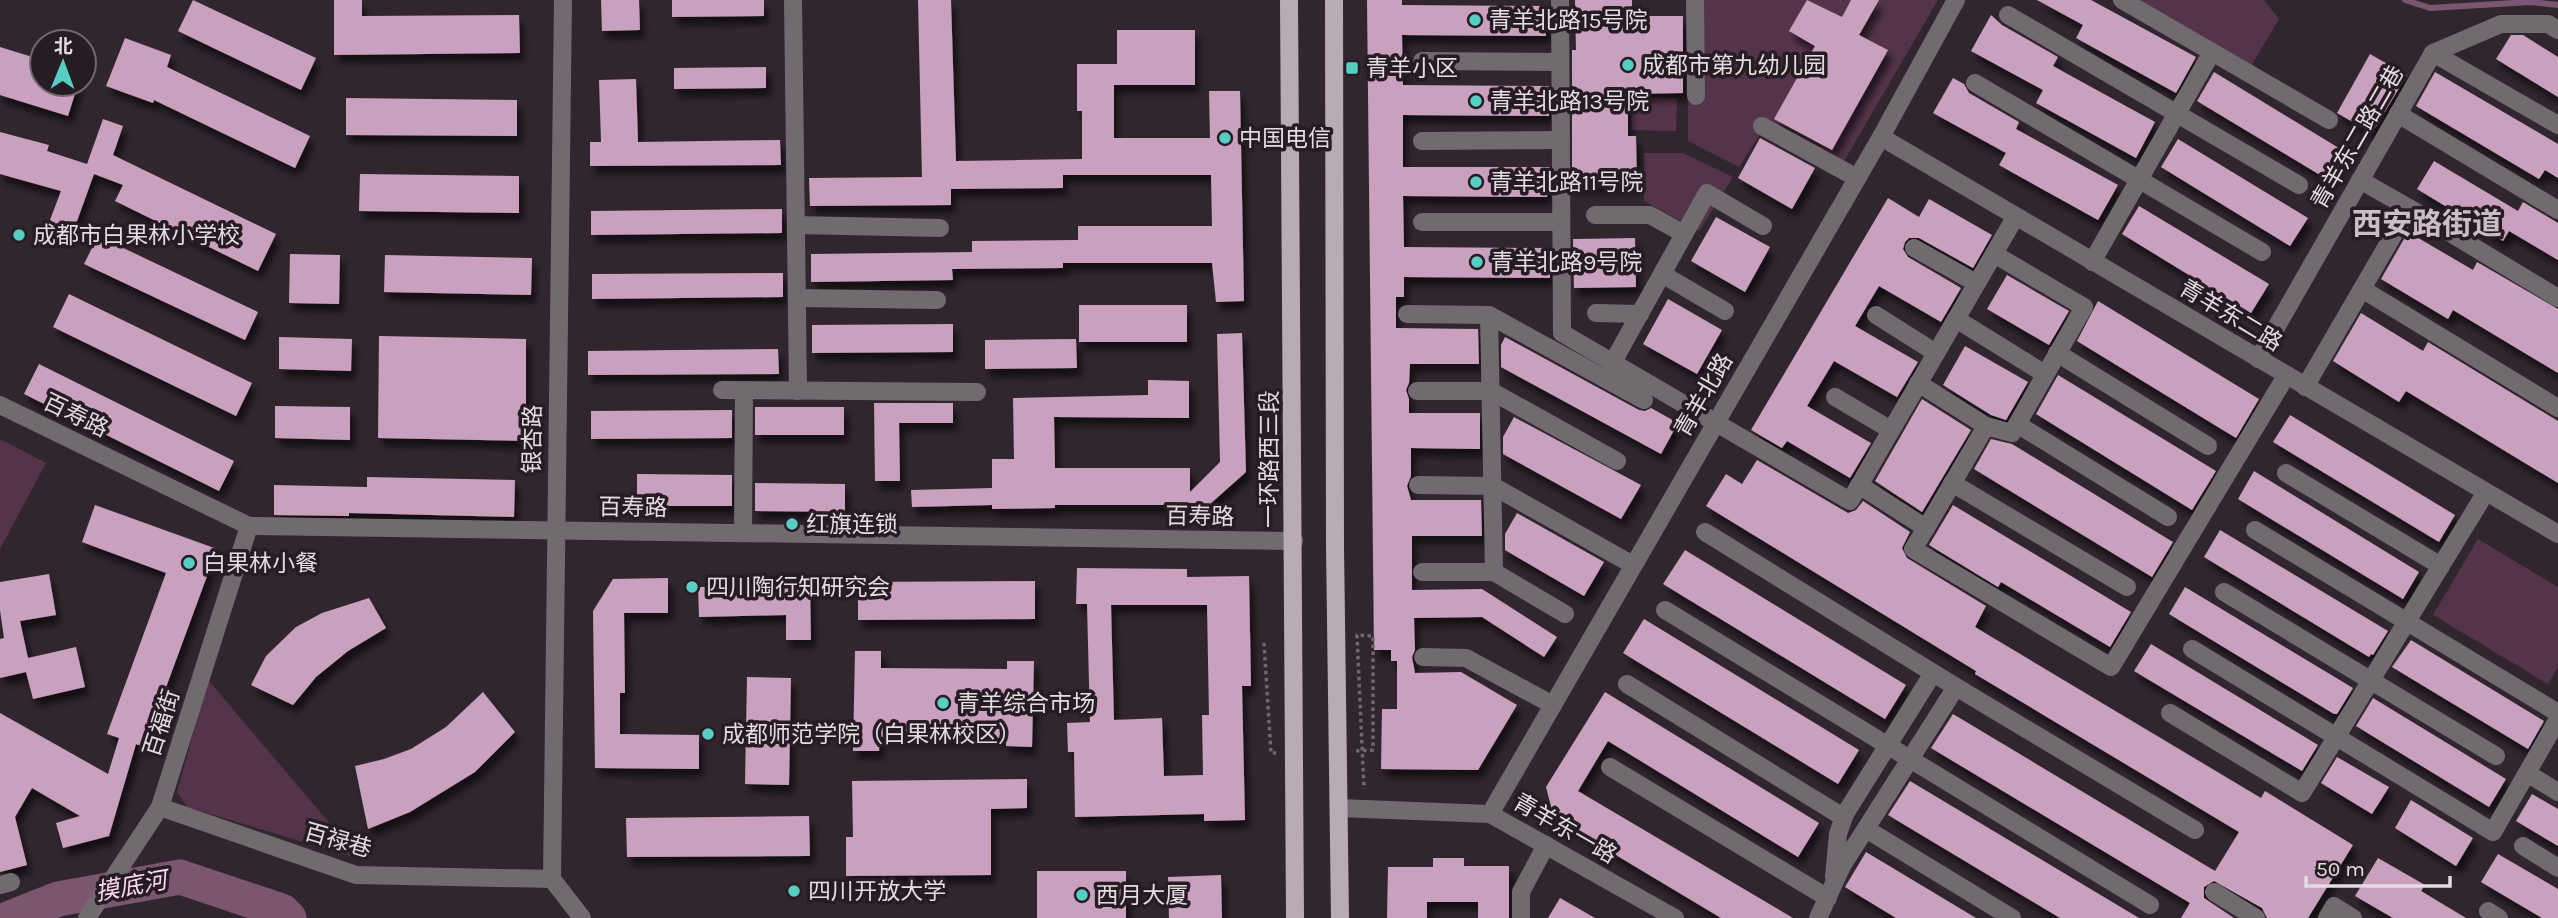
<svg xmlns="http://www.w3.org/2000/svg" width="2558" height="918" font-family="Karla,'Noto Sans SC',sans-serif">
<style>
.green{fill:#54344b}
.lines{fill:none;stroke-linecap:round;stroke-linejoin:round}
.stream{stroke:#7a5670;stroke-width:6}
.river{stroke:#7a5670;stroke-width:35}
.building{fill:#c9a0bd;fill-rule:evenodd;filter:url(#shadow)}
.path{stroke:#70666d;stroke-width:3.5;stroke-dasharray:3.5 3.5;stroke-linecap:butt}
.minor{stroke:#716a6f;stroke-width:18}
.major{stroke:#b8abb3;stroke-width:18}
.poi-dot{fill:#56cec3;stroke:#271c24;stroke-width:2.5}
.labels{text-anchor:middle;stroke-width:7;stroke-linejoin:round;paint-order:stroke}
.poi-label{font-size:23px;fill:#e4dce1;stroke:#271c24;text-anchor:start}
.street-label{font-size:23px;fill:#e4dce1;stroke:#271c24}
.water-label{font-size:24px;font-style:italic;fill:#fcd6f1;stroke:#271c24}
.district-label{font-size:30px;font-weight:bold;fill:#cbbcc6;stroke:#271c24}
</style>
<defs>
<filter id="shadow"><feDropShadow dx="4.5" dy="8" stdDeviation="3.5" flood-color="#0009"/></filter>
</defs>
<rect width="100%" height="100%" fill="#31262e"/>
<g class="green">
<path d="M1688,0H1938L1844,161L1770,119L1739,167L1688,141Z"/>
<path d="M2142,0H2264L2279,19L2248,71L2139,5Z"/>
<path d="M1632,97L1677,98L1676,131L1631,130Z"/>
<path d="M1644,153H1683L1733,177L1699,231L1644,201Z"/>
<path d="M0,439L46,463L0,549Z"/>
<path d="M2478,539L2558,587V667L2548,684L2433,615Z"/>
<path d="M208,680L360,859L187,807L177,792Z"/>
</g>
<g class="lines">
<path class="stream" d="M2405,0L2430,8L2531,2L2558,5"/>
<path class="river" d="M10,918L58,899L180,877L282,911L289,918"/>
</g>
<g class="building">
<path d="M193,0L316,58L301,90L178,31Z"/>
<path d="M334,0H362V16L519,15L520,53L334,55Z"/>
<path d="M601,0H639L640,30L602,31Z"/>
<path d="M672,0H764V16L672,17Z"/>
<path d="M918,0H951L956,161L1082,159V111H1077V64H1117V30H1195V85H1114V138H1210L1209,91H1240L1244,301L1216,302L1212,263H1063V268L952,269L953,280L811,282V254L972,252V241L1078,240V226H1212L1211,175H1063V188L951,189V205L810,206L809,178L922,177Z"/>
<path d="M1367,0H1402V5L1546,6V36L1402,35L1403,85L1549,86V116L1403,115V167H1550L1547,197L1403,196L1404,247L1550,248V278L1404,277V297H1396V328L1478,329L1479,364H1410L1409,383L1406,390L1409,399V413H1480V449L1411,448V476L1407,486L1411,500H1481L1482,536H1412V590L1482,589L1557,637L1544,657L1482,617L1414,618L1415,650L1412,657L1415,673L1461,672L1517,705L1478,770L1381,769L1382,709H1397V661H1391V650H1374Z"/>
<path d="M1575,0H1632V16H1683V93L1628,94V136H1636L1637,185L1572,186V50H1576Z"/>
<path d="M1807,0L1842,17L1851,0H1879L1859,35L1888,50L1832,150L1774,119L1815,46L1789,31Z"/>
<path d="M2037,0H2091L2196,57L2176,93L2076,38L2083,25Z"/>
<path d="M1991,15L2002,25L2058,57L2053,66L2155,122L2136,158L2036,103L2043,90L1971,51Z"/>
<path d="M2511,35H2523L2558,57V97L2496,59Z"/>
<path d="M125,38L171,55L167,67L310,136L295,168L154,100L153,103L106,86Z"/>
<path d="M0,47L42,60V84H78L68,116L0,95Z"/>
<path d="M2370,54L2407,75L2372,133L2337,113Z"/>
<path d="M766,67V88L674,89V68Z"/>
<path d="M2214,72L2347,153L2330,181L2197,101Z"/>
<path d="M2435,72L2558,144V178L2545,170L2539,179L2416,106Z"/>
<path d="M1953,78L1964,84L1969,93L2019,122L2016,129L2118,185L2098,220L1999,165L2006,153L1933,113Z"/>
<path d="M636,79L638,142L780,140L781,165L590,166V142H601L599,80Z"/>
<path d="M346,98L517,100V136L346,135Z"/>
<path d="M103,119L123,126L113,155L276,234L258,271L115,201L123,185L94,174L72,235L47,228L61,191L0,174V132L49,145L47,151L87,164Z"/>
<path d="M1760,138L1815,168L1792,209L1738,178Z"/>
<path d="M2178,139L2308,218L2290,246L2161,167Z"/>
<path d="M2434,161L2518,211L2523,202L2558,223V260L2509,231L2503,241L2417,189Z"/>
<path d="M360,174L519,176V213L359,211Z"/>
<path d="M1888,198L1919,217L1929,199L1992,235L1973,268L1919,238H1909L1905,242L1903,249L1908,257L1961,288L1941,322L1879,286L1855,326L1918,362L1897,397L1834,361L1807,406L1871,443L1850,478L1787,441L1782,448L1751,430Z"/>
<path d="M2139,206L2269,284L2251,313L2122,234Z"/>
<path d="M782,209V233L591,235V211Z"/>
<path d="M1716,217L1770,247L1745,292L1691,261Z"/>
<path d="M2408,232L2473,270L2477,262L2558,309V373L2453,310L2448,319L2381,279Z"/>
<path d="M98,236L258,312L245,340L84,264Z"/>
<path d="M1635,238L1636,287L1574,288L1573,239Z"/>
<path d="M290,254L340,255L339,304L289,303Z"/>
<path d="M385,255L532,258L531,295L384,292Z"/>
<path d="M783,273V297L592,299V274Z"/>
<path d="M2007,275L2069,311L2049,345L1987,309Z"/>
<path d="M69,294L252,383L236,416L53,327Z"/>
<path d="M1668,299L1722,330L1697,374L1643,344Z"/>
<path d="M2098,301L2259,399L2236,438L2077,341Z"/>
<rect x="1079" y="305" width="108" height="37"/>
<path d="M2361,313L2423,351L2428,342L2558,421V483L2406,391L2399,402L2333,361Z"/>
<path d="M953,324V352L812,353V325Z"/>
<path d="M1242,333L1246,472L1209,505H1055V508L992,509V505L912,507L911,490L992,488V459H1014L1013,398L1148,395V380L1189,381V418L1054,417L1055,468H1190V492L1220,462L1217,334Z"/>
<path d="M379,336L526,339V441L378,438Z"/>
<path d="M279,337L352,339L351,371L279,369Z"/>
<path d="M1505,337L1639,410L1645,411L1651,408L1678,423L1661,454L1501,367V345Z"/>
<path d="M1076,339L1077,368L985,369V340Z"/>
<path d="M1965,346L2028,382L2006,420L1991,415L1943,385Z"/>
<path d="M778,349L779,374L588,375V351Z"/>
<path d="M39,364L234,461L219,491L24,394Z"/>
<path d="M2058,375L2216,471L2192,510L2036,414Z"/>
<path d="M1922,399L1971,430L1922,512L1875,481Z"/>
<path d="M874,403H953V423H899L900,481H875Z"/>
<path d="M275,406L350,407V440L275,438Z"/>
<rect x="755" y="407" width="89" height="28"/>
<path d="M732,410V438L591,439V411Z"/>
<path d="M2290,415L2455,515L2439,542L2273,442Z"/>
<path d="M1514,417L1641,485L1621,519L1503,454V437Z"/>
<path d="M1991,439L2012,444L2173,542L2152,577L1974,469Z"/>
<path d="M1757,460L1848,513L1856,510L1863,501L1910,532L1902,548L1907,558L1986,606L1975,627L2261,798L2265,791L2353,845L2308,918H2267L2262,908L2214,881L2204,887V898L2234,918H2181L2190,903L1931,748L1953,714L2215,871L2239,832L1975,674L1976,671L1706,506L1726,474L1742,484Z"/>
<path d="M2254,471L2419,572L2403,599L2238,499Z"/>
<path d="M637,474L732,475V506H637Z"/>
<path d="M367,477L515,480L514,517L349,513V516L274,515V485L367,487Z"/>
<path d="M755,483L845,484V512L755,511Z"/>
<path d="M95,505L217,549L144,747L136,744L109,836L63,848L56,823L80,816L32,788L15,817L27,865L0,872V713L108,774L119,738L107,734L166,573L82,542Z"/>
<path d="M1953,505L2131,612L2110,647L2001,582L1998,587L1929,545Z"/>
<path d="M1517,513L1604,562L1584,596L1505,550V534Z"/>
<path d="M2220,530L2388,631L2373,655L2371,654L2369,657L2204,557Z"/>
<path d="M1685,550L1906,685L1885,719L1663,584Z"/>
<path d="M1077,568L1187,569V577L1249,576L1251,686H1242L1245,820L1204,821V814L1075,817L1074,752H1068L1067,723L1090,722L1087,604H1076ZM1111,605H1207L1209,715H1202L1203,775L1164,776L1162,718L1114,720Z"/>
<path d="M49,574L56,615L20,621L28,658L76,647L85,687L33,699L26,672L0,678V639L4,638L0,610V582Z"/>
<path d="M668,578V613H624L625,693H620V734L699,735V769L595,768L593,611L613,579Z"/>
<path d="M1035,581V619L858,620V582Z"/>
<path d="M810,586L811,640H786V615L699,617L698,587Z"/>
<path d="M2185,587L2353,688L2337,714H2334L2169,614Z"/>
<path d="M369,598L386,628L348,651L316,677L293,705L251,685L266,656L296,627L322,613Z"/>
<path d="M1644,619L1859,750L1838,784L1623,653Z"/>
<path d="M2411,640L2544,721L2528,749L2392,667Z"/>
<path d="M2151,644L2318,745L2302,771L2134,671Z"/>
<path d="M855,651H881V668L1007,669V661H1034L1032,747L1006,746V738L880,737L879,751H853Z"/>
<path d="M747,677L791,678L789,785L745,784Z"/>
<path d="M483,692L515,732L475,772L410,812L368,829L355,766L384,759L411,749L446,727Z"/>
<path d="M1605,692L1819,823L1798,857L1608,741L1578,791L1793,918H1721L1554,818L1546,787Z"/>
<path d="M2373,698L2506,779L2489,807L2356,726Z"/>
<path d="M2337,757L2389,787L2372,814L2321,783Z"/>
<path d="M1027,779V808L991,809V875L846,876V837H853L852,781Z"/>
<path d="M1910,781L2139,918H2060L1888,815Z"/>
<path d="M2532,794L2558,809V846L2516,821Z"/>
<path d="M2411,800L2473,838L2456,866L2395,828Z"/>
<path d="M809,816L810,856L627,857L626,818Z"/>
<path d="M1866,852L1976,918H1896L1845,887Z"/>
<path d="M2498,854L2558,889V918H2542L2481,882Z"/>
<path d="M1433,858H1464V866H1509V918H1478V902H1427V918H1387L1388,867H1433Z"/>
<path d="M2378,858L2425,885L2421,891L2466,918H2393L2355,896Z"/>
<rect x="1037" y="871" width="89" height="47"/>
<path d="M1221,875L1222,918H1169L1168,877Z"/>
<path d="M1560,898L1595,918H1548Z"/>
</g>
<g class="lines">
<g class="path">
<path d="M1264,643L1271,753H1278"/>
<path d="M1356,751L1373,750V636L1357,635L1364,789"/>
</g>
<g class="minor">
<path d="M793,0L798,391"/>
<path d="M1560,0L1562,333L1850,501L2016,216"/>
<path d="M1695,0L1696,96"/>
<path d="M2008,15L2299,185"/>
<path d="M2212,52L2329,120"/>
<path d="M2433,53L2558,125"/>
<path d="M1422,61L1560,62"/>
<path d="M1975,83L2262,252"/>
<path d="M2398,114L2558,210"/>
<path d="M1762,126L1857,178"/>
<path d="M1881,137L2558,534"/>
<path d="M1422,141L1561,140"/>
<path d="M2360,180L2409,208"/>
<path d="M1595,215H1650L1684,234"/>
<path d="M1422,222H1561"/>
<path d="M796,225L940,228"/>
<path d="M1914,248L1976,283"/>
<path d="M2092,262L2212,52L2122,0"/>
<path d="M1662,274L1725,311"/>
<path d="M2362,289L2558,408"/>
<path d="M797,298L937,300"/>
<path d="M1596,313L1640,314"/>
<path d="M1407,314L1489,315"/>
<path d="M1876,315L1936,353"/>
<path d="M1956,319L2045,374"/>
<path d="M2057,353L2208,446"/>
<path d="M2258,359L2433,53L2501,24H2548L2558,30"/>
<path d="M1613,362L1707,193L1763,226"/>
<path d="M2305,387L2409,208L2558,298"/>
<path d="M722,390L977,392"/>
<path d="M1417,391H1491L1617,461"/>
<path d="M1835,397L1891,430"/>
<path d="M0,405L249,526L1294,541"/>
<path d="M2017,424L2168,517"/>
<path d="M1986,426L2012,433L2084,307L1994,254"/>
<path d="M2286,473L2441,566"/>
<path d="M1952,483L2127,587"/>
<path d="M1418,485L1493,486L1633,565"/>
<path d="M1859,485L1926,528L1986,426L1918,383"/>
<path d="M1926,528L1913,549L2111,667L2286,376"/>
<path d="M2255,530L2558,713"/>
<path d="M1705,532L1956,687L2195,830"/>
<path d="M743,533L744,391"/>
<path d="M1422,572H1494L1565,614"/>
<path d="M1494,572L1489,315L1644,400"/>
<path d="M2224,592L2496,756"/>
<path d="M1665,610L2150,905"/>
<path d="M2192,649L2493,832L2558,719"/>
<path d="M1423,657L1466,658L1553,705"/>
<path d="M1627,684L1843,817"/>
<path d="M2170,713L2302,793L2486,492"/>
<path d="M1610,767L1828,898"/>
<path d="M2527,773L2558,792"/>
<path d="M160,807L356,875L552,879"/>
<path d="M1339,808L1490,814L1675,918"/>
<path d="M1490,814L1881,137L1956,0"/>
<path d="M1866,829L2012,918"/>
<path d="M2523,846L2558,868"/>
<path d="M1834,877L1838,834L1845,814L1933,673"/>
<path d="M552,879L563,0"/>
<path d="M552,879L582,918"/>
<path d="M0,885L11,882"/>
<path d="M2214,892L2256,918"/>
<path d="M2488,911L2499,918"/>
<path d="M87,918L160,807L249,526"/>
<path d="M1521,918V892L1546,845"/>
<path d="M1818,918L1842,866L1956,687"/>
<path d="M2327,918L2334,906L2353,918"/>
</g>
<g class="major">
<path d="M1289,0L1295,918"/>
<path d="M1334,0L1335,546L1340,918"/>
</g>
</g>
<g class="poi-dot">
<circle cx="1475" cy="20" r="7"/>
<circle cx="1628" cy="65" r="7"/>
<rect x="1345" y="61" width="14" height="14" rx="3.5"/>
<circle cx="1476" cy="101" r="7"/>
<circle cx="1225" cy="138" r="7"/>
<circle cx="1476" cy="182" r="7"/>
<circle cx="19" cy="235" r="7"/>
<circle cx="1477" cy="262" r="7"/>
<circle cx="792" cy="524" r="7"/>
<circle cx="189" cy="563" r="7"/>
<circle cx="692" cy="587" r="7"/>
<circle cx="943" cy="703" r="7"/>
<circle cx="708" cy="734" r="7"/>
<circle cx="794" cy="891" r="7"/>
<circle cx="1082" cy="895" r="7"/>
</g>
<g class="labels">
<g class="poi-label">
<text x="1489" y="28">青羊北路15号院</text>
<text x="1642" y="73">成都市第九幼儿园</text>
<text x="1366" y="76">青羊小区</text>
<text x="1490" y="109">青羊北路13号院</text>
<text x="1239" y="146">中国电信</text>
<text x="1490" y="190">青羊北路11号院</text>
<text x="33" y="243">成都市白果林小学校</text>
<text x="1491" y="270">青羊北路9号院</text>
<text x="806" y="532">红旗连锁</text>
<text x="203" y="571">白果林小餐</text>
<text x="706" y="595">四川陶行知研究会</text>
<text x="957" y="711">青羊综合市场</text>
<text x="722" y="742">成都师范学院（白果林校区）</text>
<text x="808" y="899">四川开放大学</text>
<text x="1096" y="903">西月大厦</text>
</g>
<g class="street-label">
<text transform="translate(2357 137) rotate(-60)" y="8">青羊东二路二巷</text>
<text transform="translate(2231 315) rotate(31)" y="8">青羊东二路</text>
<text transform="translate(1703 395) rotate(-60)" y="8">青羊北路</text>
<text transform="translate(76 415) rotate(26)" y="8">百寿路</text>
<text transform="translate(532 439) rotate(-89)" y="8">银杏路</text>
<text transform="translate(1269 459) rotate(-90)" y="8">一环路西三段</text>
<text transform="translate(633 507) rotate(1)" y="8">百寿路</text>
<text transform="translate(1200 516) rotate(1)" y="8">百寿路</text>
<text transform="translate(161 723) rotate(-72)" y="8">百福街</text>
<text transform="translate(1565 828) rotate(30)" y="8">青羊东一路</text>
<text transform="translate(338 840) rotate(16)" y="8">百禄巷</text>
</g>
<g class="water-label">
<text transform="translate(131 886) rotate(-10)" y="8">摸底河</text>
</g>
<g class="district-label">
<text x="2427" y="234">西安路街道</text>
</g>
</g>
<g transform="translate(63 63) rotate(1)"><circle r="33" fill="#271c24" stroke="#736970" stroke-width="2"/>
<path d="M0-5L12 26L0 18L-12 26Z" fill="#56cec3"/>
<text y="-10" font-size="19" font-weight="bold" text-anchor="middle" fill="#e4dce1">北</text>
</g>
<path d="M2306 876v10h144v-10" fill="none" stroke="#e4dce1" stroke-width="3.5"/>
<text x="2316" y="876" font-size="21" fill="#e4dce1" stroke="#271c24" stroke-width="5" paint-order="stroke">50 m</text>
</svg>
